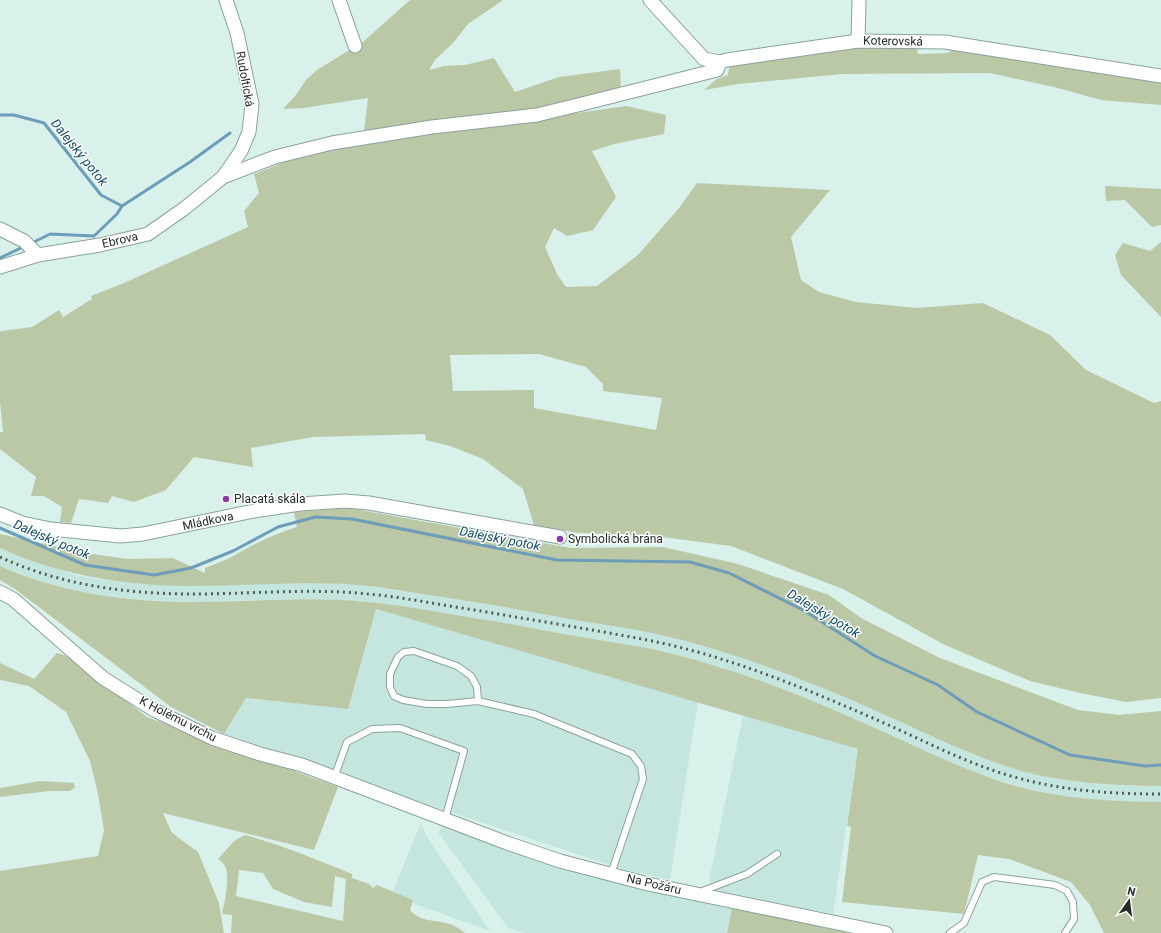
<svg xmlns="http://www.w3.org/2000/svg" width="1161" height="933" font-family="Roboto,sans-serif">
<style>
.built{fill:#c5e6de}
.green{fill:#bbc8a6;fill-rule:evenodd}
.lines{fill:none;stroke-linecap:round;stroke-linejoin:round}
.stream{stroke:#6c9db9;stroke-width:3}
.lane-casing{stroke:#8aa19c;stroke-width:8}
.street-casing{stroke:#8aa19c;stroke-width:15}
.lane{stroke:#fff;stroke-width:6}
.street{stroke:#fff;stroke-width:13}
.rail{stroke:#4f5c59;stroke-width:3;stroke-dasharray:2 4;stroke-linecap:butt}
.poi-dot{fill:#8938a7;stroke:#fff;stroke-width:1.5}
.labels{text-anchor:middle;stroke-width:3;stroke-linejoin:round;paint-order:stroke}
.street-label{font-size:12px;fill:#222c29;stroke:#fff}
.poi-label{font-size:12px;fill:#222c29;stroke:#fff;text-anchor:start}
.water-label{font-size:13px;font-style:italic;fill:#0c4c69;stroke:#fff}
</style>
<rect width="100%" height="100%" fill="#d9f1eb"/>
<g class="built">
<path d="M0,548L11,553L76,575L98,579L146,584L193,586L258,584L323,583L369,586L516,609L650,632L726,652L793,675L874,710L976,756L1018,770L1058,779L1095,784L1131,786H1161V802H1130L1094,800L1055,795L1014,785L970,771L721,667L646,648L440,613L368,602L322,599L258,600L193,602L145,600L96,595L73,590L45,583L0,566Z"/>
<path d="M376,609L698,702L670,880L625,870L423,803L224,734L246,698L348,708Z"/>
<path d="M743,715L858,749L833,914L719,891L709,881Z"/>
<path d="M421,823L427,837L490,931L412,903L413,900L393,891Z"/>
<path d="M444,824L732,908L727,933H525L508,928L438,832Z"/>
</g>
<g class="green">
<path d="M410,0H503L468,24L453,43L435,60L429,70L444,66L465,65L494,58L515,92L559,77L620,69L621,89L539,108L462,120L364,131L368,98L303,108L283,109L295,96L306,80L317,70L364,41Z"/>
<path d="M853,45L916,46L918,54L948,53L955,48L1161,82V105L1101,100L1058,88L990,73L842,74L738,84L704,90L717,79L728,75L730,62Z"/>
<path d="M626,106L666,115L664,134L614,144L592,151L616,197L593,230L567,236L554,228L545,247L557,274L566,287L597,286L638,255L679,208L697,183L830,190L791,237L801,280L819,292L856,302L917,308L983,303L1050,335L1086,370L1154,403L1161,401V698L1126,702L1080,693L1030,681L945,645L843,589L731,546L647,535L578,533L534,525L523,489L483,459L450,446L426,440L425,434L313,437L251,448L253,467L194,457L166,490L134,502L112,496L108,503L79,499L71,523L60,522L62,507L44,496H31L36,477L0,449V432H3L0,401V332L2,331L32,327L59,310L63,317L92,299L91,296L124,283L248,227L244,211L259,193L254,174L300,156L365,143ZM539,354L586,367L603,384V391L662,398L656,430L534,408V390L453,391L450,355Z"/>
<path d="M1105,186L1161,189V225L1152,227L1125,200L1106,201Z"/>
<path d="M1161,242V317L1121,275L1115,255L1123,243L1150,251Z"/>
<path d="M349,508L571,548L663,547L738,564L829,595L861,618L940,658L1078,710L1119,715L1161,711V786C1113,786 1065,783 1018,770C968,755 922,731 874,710C802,678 729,650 652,633C629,628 605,625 581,621C552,616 522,610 492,605C465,601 437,596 409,592C396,590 382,587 368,586C310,580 251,586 193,586C127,586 61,576 0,548V534L85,553L128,559L173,558L205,573V568C218,563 231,558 242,551C260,541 277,533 297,527L294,512Z"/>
<path d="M0,566C60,593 128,602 194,602C252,602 310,596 368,602C410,606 451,615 493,621C522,626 552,632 582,637C603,641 625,644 647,648C723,664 797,693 868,725C916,746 962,770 1012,785C1061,799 1111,802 1161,802V933H1104L1090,905L1071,882L1009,859L978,855L964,914L842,902L851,827L861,829L847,826L858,749L376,609L348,709L246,698L224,734L171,707L15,589L0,580Z"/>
<path d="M57,653L70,657L147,717L338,787L314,850L163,813L172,833L198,852L219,903L224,933H0V871L98,856L104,830L98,794L90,761L66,712L29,686L0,680V663L34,679Z"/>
<path d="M40,781L74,783L75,788L69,791H49L0,797V788Z"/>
<path d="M245,835C282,845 317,860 352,874V878L369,884L373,888L377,885L413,900L410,910C420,922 431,919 445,923C452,924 459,928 465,933H231L232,915L223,914L222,912C225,903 230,875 225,866C224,863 220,861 218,859L234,841ZM239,870L263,873L273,889L304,902L332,907L335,876L346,879L343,921L236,896Z"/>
<path d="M732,908L849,933H727Z"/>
</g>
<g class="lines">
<g class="stream">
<path d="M0,115H14L44,123L101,195L122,206L117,214L94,236L50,234L32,243"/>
<path d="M122,206L190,162L230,133"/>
<path d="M0,258L25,246"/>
<path d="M0,528L85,565L154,575L191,568L233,551L278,527L315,517L352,519L557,560L690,562L729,573L805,611L875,656L938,685L977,712L1070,755L1145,766L1161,765"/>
</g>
<g class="lane-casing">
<g id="lane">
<path d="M478,701L477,687L471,676L457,666L414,651L404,652L398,657L390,674V687L394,696L403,700L427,704H447L478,701L534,714L632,754L641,766L643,779L611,874"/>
<path d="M334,778L347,742L372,729L400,728L464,751L445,819"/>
<path d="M700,893L705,890L747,874L777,854"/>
<path d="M950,933L964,923L982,882L994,877L1055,885L1067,891L1073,902L1074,919L1065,933"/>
</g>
</g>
<g class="street-casing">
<g id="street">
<path d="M339,0L355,46"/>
<path d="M650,0L704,59L720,62L727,60L858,41L945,42L1161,76"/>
<path d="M858,41L859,0"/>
<path d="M223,177L275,157L332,143L432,127L537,115L582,104L717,70L720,62"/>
<path d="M0,229L24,241L38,255"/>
<path d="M0,267L38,255L100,245L148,234L185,208L223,177L241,151L249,132L252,104L237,33L226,0"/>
<path d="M0,514L22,523L51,529L120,536L143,534L254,511L300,504L345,501L369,503L560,537"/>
<path d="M0,592L13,599L103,678L154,710L212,738L260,754L302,765L507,843L560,861L648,884L886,933"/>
</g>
</g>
<use href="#lane" class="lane"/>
<use href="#street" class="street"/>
<path class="rail" d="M0,557C60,585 127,594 193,594C252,594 310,588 368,594C404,597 439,605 475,610C532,620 590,629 647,640C724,655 797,685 868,716C918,737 965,764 1018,778C1065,791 1113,794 1161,794"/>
</g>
<g class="poi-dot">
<circle cx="226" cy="499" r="4"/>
<circle cx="560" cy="539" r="4"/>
</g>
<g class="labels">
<g class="street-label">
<text transform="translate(893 41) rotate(1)" y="4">Koterovská</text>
<text transform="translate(245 79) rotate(80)" y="4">Rudoltická</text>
<text transform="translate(120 240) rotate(-13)" y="4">Ebrova</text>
<text transform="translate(208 521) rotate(-12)" y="4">Mládkova</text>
<text transform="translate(178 719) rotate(27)" y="4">K Holému vrchu</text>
<text transform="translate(654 884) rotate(13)" y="4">Na Požáru</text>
</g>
<g class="poi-label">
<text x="234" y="503">Placatá skála</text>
<text x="568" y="543">Symbolická brána</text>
</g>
<g class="water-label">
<text transform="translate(80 152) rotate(51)" y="5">Dalejský potok</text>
<text transform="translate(500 538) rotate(11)" y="5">Dalejský potok</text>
<text transform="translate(52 539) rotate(23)" y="5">Dalejský potok</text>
<text transform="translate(824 613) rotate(31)" y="5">Dalejský potok</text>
</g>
</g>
<g transform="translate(1129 901) rotate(14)" stroke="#ffffff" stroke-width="3" paint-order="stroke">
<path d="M0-3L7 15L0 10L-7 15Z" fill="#222c29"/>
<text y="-6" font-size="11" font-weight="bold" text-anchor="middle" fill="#222c29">N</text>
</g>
</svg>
